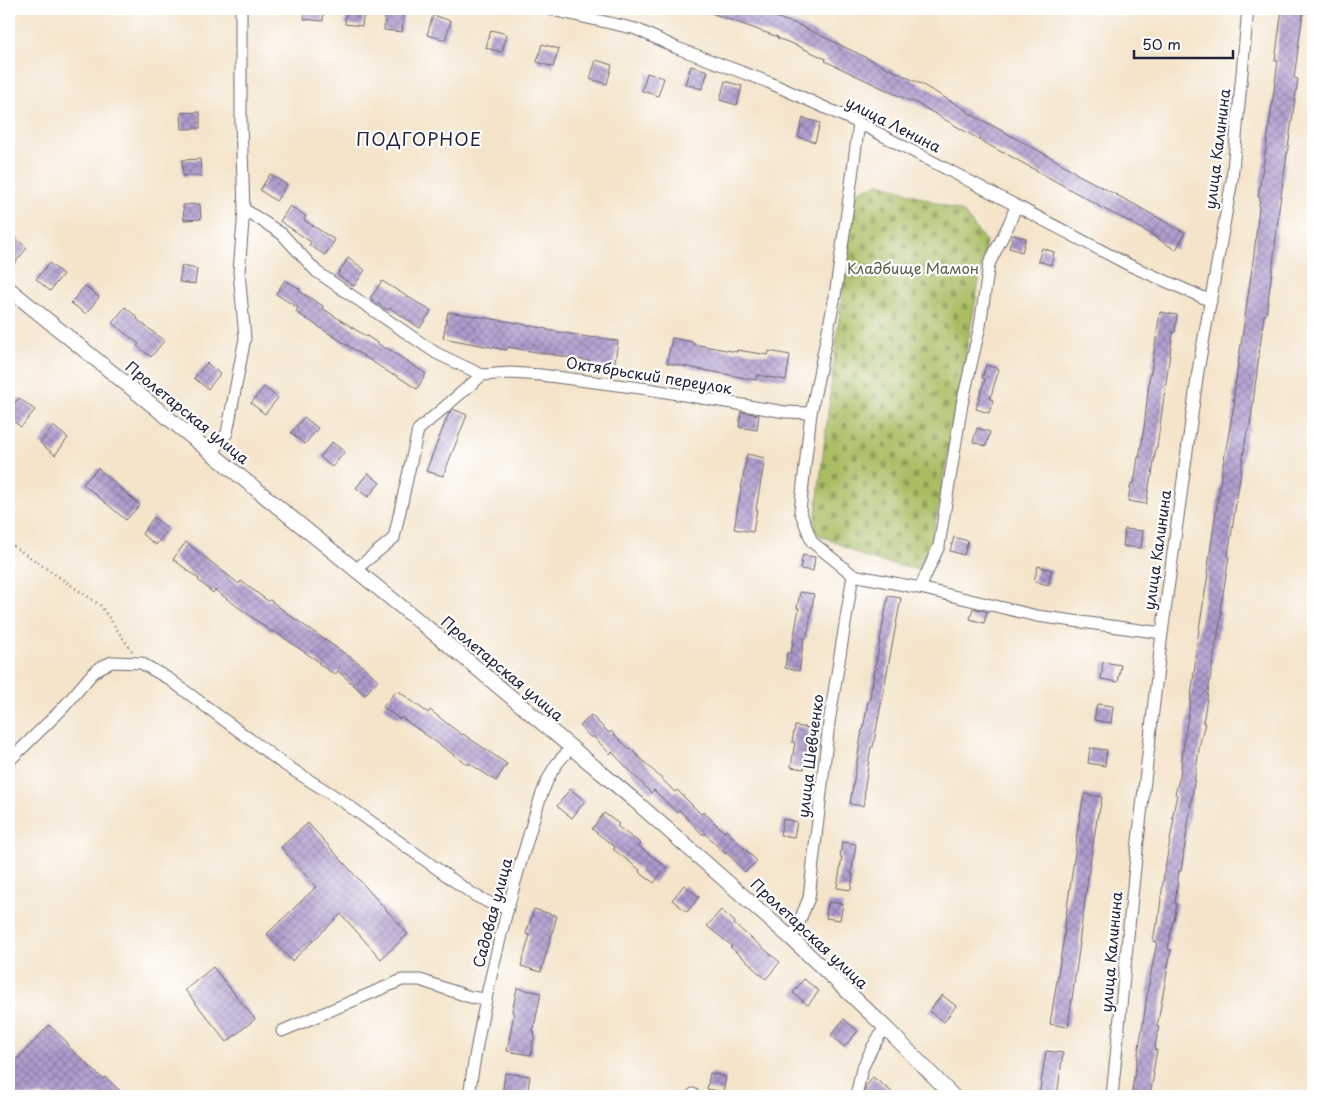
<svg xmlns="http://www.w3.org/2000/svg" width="1322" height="1105" font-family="'Playpen Sans',sans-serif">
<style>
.cemetery{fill:url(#cemetery-stones);stroke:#66704f}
.building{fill:url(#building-cross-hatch)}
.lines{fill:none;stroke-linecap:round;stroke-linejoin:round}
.minor-casing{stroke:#6c666d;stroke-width:13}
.tertiary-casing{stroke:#6c666d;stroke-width:16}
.path{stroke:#6c666d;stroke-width:2.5;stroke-dasharray:1 4;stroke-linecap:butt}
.minor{stroke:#fff;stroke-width:11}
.tertiary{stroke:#fff;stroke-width:14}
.labels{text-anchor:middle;stroke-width:4.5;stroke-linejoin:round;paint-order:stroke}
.street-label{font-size:15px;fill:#22223b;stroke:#fff}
.park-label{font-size:15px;fill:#58604b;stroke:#fff}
.quarter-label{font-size:18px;letter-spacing:1px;fill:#22223b;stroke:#fff}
</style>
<defs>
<pattern id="cemetery-stones" width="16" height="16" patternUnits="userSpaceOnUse" patternTransform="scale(1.25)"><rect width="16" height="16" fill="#a9be63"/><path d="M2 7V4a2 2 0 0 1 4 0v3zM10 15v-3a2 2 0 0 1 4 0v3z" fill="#899a53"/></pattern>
<pattern id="building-cross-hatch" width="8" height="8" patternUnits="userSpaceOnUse" patternTransform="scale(1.25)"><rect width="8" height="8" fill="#ae9bcd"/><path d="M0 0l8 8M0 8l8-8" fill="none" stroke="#8d7ea8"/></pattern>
</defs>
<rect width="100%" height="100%" fill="#fff"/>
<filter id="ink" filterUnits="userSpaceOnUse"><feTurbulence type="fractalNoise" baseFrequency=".02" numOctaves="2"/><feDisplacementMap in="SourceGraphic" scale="10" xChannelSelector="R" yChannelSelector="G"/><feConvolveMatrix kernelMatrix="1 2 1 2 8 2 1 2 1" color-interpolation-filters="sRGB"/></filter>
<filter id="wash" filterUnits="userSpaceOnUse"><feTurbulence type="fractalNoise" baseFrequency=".0096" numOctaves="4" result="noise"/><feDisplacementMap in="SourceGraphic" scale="20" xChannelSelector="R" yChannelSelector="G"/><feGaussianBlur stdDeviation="1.12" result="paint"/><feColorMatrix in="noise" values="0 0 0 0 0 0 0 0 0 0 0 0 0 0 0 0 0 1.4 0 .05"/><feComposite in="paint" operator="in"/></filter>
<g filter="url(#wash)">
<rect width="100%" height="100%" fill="#f4e4ca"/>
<path class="cemetery" d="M880,183L963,212L986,242L932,541L919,570L869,559L814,532L854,193Z"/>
<g id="blocks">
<g class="building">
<path d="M305,9H324L323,21L304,19Z"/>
<path d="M346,9H364L362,26L345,24Z"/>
<path d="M703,9H759L773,14L772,16L799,25L921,84L968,111L967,112L1054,159L1075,172V173L1130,202L1185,233L1176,250L1134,224L1098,206V205L1003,152V153L987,144L913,101L912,102L825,61L826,59L798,46L777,38L778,37L703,10Z"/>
<path d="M1282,9L1303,13L1294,78L1298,79L1279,209L1273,265L1266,315H1264L1252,411L1249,431H1247L1228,556H1229L1226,576L1220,611L1222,612L1213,661L1203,723H1205L1200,743L1181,871H1179L1175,903H1177L1174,921H1173L1168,949L1171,950L1157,1027H1159L1154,1050H1157L1153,1073H1154L1150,1096H1131L1144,1017L1148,988L1157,942L1153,941L1156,924H1158L1164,874L1174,818H1172L1177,795L1175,794L1180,776L1184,740L1189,712L1196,658H1195L1199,629L1208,574H1207L1211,546L1222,470L1235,400H1233L1254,254L1260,197H1258L1267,142L1278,61H1275Z"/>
<path d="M386,10L404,12L402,32L384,30Z"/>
<path d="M433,15L451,21L445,40L427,35Z"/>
<path d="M491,30L507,34L502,52L486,48Z"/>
<path d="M542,44L559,49L553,67L537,62Z"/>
<path d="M596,60L612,65L607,84L590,79Z"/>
<path d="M691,66L708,71L702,89L685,84Z"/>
<path d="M647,73L664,78L658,96L642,91Z"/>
<path d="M725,81L742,86L737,105L720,100Z"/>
<path d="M200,112V128L182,129L181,113Z"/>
<path d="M803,118L820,123L815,142L798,137Z"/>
<path d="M200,159L201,176H183L182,160Z"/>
<path d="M270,174L287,185L276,201L260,190Z"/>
<path d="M200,204L201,219L184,220L183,205Z"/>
<path d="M290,206L306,216L304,220L335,240L325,255L309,245L311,242L280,221Z"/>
<path d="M1013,235L1026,238L1022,252L1009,248Z"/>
<path d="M13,236L27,248L9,270V242Z"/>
<path d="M1042,248L1054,252L1051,265L1038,261Z"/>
<path d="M348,258L365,270L354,286L337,275Z"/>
<path d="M49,263L63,274L50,291L36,279Z"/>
<path d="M182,266L197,269L195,284L179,282Z"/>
<path d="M285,280L300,289L299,291L323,306L322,308L367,337V336L386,349L387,348L426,374L417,389L394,374L393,375L296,312L298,308L276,294Z"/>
<path d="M382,281L431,311L420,328L390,308L388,310L370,298Z"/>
<path d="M85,286L99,297L86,314L71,303Z"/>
<path d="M125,307L138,318L137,319L164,341L151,357L137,346L139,344L112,323Z"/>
<path d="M448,312L512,322L547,329V330L594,338L595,337L618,341L614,368L590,364V361L507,347V350L443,338Z"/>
<path d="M1160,312L1177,315L1175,332H1173L1157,447H1156L1152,476H1151L1146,504L1128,501L1131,483L1134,484L1138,457L1139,458L1144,428L1150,373H1151Z"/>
<path d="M672,338L693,342V344L737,352V350L768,355L769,351L790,355L786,380L757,375L756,380L667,363Z"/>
<path d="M207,363L220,374L208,389L194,378Z"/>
<path d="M986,365L999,369L990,399L993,400L989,413L976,409L985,379L982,378Z"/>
<path d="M264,387L278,398L265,414L251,403Z"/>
<path d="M19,398L35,410L21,427L9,417V410Z"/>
<path d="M453,409L467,415L443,476L426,471L449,413Z"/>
<path d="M741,412L759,415L757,430L739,427Z"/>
<path d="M304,417L318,428L305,444L291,433Z"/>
<path d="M53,426L68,438L55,455L40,443Z"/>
<path d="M977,428L990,432L986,446L973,442Z"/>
<path d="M332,442L345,452L332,467L320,457Z"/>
<path d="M747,454L765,458L756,509H757L753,532L734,529Z"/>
<path d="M98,468L140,505L126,520L83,484Z"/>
<path d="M368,473L380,483L368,497L356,488Z"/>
<path d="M154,517L168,529L156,545L142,534Z"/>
<path d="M1125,529L1143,531L1141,548L1123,546Z"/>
<path d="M954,537L968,541L964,555L950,551Z"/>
<path d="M186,542L239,584L241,581L268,601L270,600L295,619L360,664L378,680L365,695L338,671L335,675L318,663L319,662L274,631L272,632L215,590L213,593L198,580L199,579L173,559Z"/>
<path d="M803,555L815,557L813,571L800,569Z"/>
<path d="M1038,566L1052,570L1048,585L1034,581Z"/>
<path d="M800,592L814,594L807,638H804L799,671L785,668L787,653H791L799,608H797Z"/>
<path d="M888,596L901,598L873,747H871L864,792H865L863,806L850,804L862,730H863L868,701L869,702Z"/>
<path d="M973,608L987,612L984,623L970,619Z"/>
<path d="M1103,662L1121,665L1118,682L1101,679Z"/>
<path d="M397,690L428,713L430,710L462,735L463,734L507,764L496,781L469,763L468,765L401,717L399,719L383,707Z"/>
<path d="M1097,704L1113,706L1111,723L1094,720Z"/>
<path d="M591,715L609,733L611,731L629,749L630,748L675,792L677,790L701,814L704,812L724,832L726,830L757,861L745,872L726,852L725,854L705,833L703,835L679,810L676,812L654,790L651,793L612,752L610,754L593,736L591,738L580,726Z"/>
<path d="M795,726L809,728L805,754H807L804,769L791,767L795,742H792Z"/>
<path d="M1090,748L1107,750L1105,766L1088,763Z"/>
<path d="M570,789L585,801L572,818L557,806Z"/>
<path d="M1084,794L1102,797L1099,813H1098L1091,857L1079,943H1080L1068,1027L1050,1024L1065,930H1064L1077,838H1076Z"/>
<path d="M604,813L619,824L617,826L641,844L639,846L666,867L654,883L639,872L640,870L613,849L615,847L592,829Z"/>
<path d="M783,819L797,822L794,837L780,835Z"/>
<path d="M308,823L408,934L381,959L341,914L292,961L267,934L316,887L281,847Z"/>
<path d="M842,842L856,844L851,874L853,875L851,890L837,888L842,857H840Z"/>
<path d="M684,885L699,897L687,912L672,900Z"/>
<path d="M828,902L843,904L840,920L826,918Z"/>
<path d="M534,909L557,916L541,972L521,966L530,935L526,934Z"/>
<path d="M721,910L735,922L734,924L780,962L766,979L752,967L753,966L730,947L732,946L707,926Z"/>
<path d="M213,967L255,1019L227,1042L185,990Z"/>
<path d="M804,979L819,991L808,1005L793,993Z"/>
<path d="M517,988L541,993L533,1032H535L531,1055L507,1051L514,1013L512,1012Z"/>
<path d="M942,995L956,1006L944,1022L929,1011Z"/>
<path d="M844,1019L858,1031L844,1047L831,1035Z"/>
<path d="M49,1025L68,1043L67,1045L103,1079L105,1077L126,1096H9V1068Z"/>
<path d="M1046,1051L1063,1053L1057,1096H1039Z"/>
<path d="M505,1073L530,1076L527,1096H502Z"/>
<path d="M710,1073L726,1077L723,1092L707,1089Z"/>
<path d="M873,1077L897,1096H867L864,1094L866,1086Z"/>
</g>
</g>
</g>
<g filter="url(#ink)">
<use href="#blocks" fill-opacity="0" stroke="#6c666d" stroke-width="1"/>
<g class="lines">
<g class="minor-casing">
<g id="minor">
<path d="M548,9L636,29L677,48L768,82L859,123L1129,265L1211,301"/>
<path d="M859,123L851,184L835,296L811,413L800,511L812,542L853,575L920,588L1037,616L1162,633"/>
<path d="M244,209L282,234L317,272L436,353L482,375L510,373L541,375L648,389L785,412L811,413"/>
<path d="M212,454L227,433L245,338L239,272L244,209L241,122V9"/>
<path d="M355,570L394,538L418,430L482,375"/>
<path d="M920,588L939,546L962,404L980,326L989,264L1009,224L1016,206"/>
<path d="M9,761L63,708L92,674L101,667L112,662L141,663L169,679L282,763L342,801L474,895L492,904L507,908"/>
<path d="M792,939L809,898L829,723L853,575"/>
<path d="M282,1031L402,980H420L470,997L486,999"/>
<path d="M469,1096C480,1016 499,936 522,858C531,831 540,788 556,765C560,759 566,754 571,748"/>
<path d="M693,1096V1094"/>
<path d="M856,1096L862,1069L872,1048L885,1027"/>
<path d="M1112,1096L1135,867L1162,633L1198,371L1232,180L1248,9"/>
</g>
</g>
<g class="tertiary-casing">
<path id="tertiary" d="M9,289L467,660L634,800L792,939L885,1027L953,1096"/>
</g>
<path class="path" d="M9,543L100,605L132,651"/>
<use href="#minor" class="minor"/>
<use href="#tertiary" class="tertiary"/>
</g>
</g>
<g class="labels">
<g class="street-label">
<text transform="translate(893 125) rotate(27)" y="5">улица Ленина</text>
<text transform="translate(1218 149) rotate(-83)" y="5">улица Калинина</text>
<text transform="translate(649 376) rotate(9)" y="5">Октябрьский переулок</text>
<text transform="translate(187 413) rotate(39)" y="5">Пролетарская улица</text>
<text transform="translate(1158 550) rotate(-82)" y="5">улица Калинина</text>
<text transform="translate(502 669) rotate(40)" y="5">Пролетарская улица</text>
<text transform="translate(811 756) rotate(-83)" y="5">улица Шевченко</text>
<text transform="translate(493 913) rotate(-75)" y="5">Садовая улица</text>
<text transform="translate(809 934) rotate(43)" y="5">Пролетарская улица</text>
<text transform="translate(1112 952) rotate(-85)" y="5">улица Калинина</text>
</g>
<g class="park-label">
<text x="913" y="274">Кладбище Мамон</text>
</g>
<g class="quarter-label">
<text x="419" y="146">ПОДГОРНОЕ</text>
</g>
</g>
<rect width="1322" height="1105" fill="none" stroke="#fff" stroke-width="30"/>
<path d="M1134 50v8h99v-8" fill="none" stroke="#22223b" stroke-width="2.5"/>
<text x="1142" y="50" font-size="15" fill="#22223b" stroke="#ffffff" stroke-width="4" paint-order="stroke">50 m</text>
</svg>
